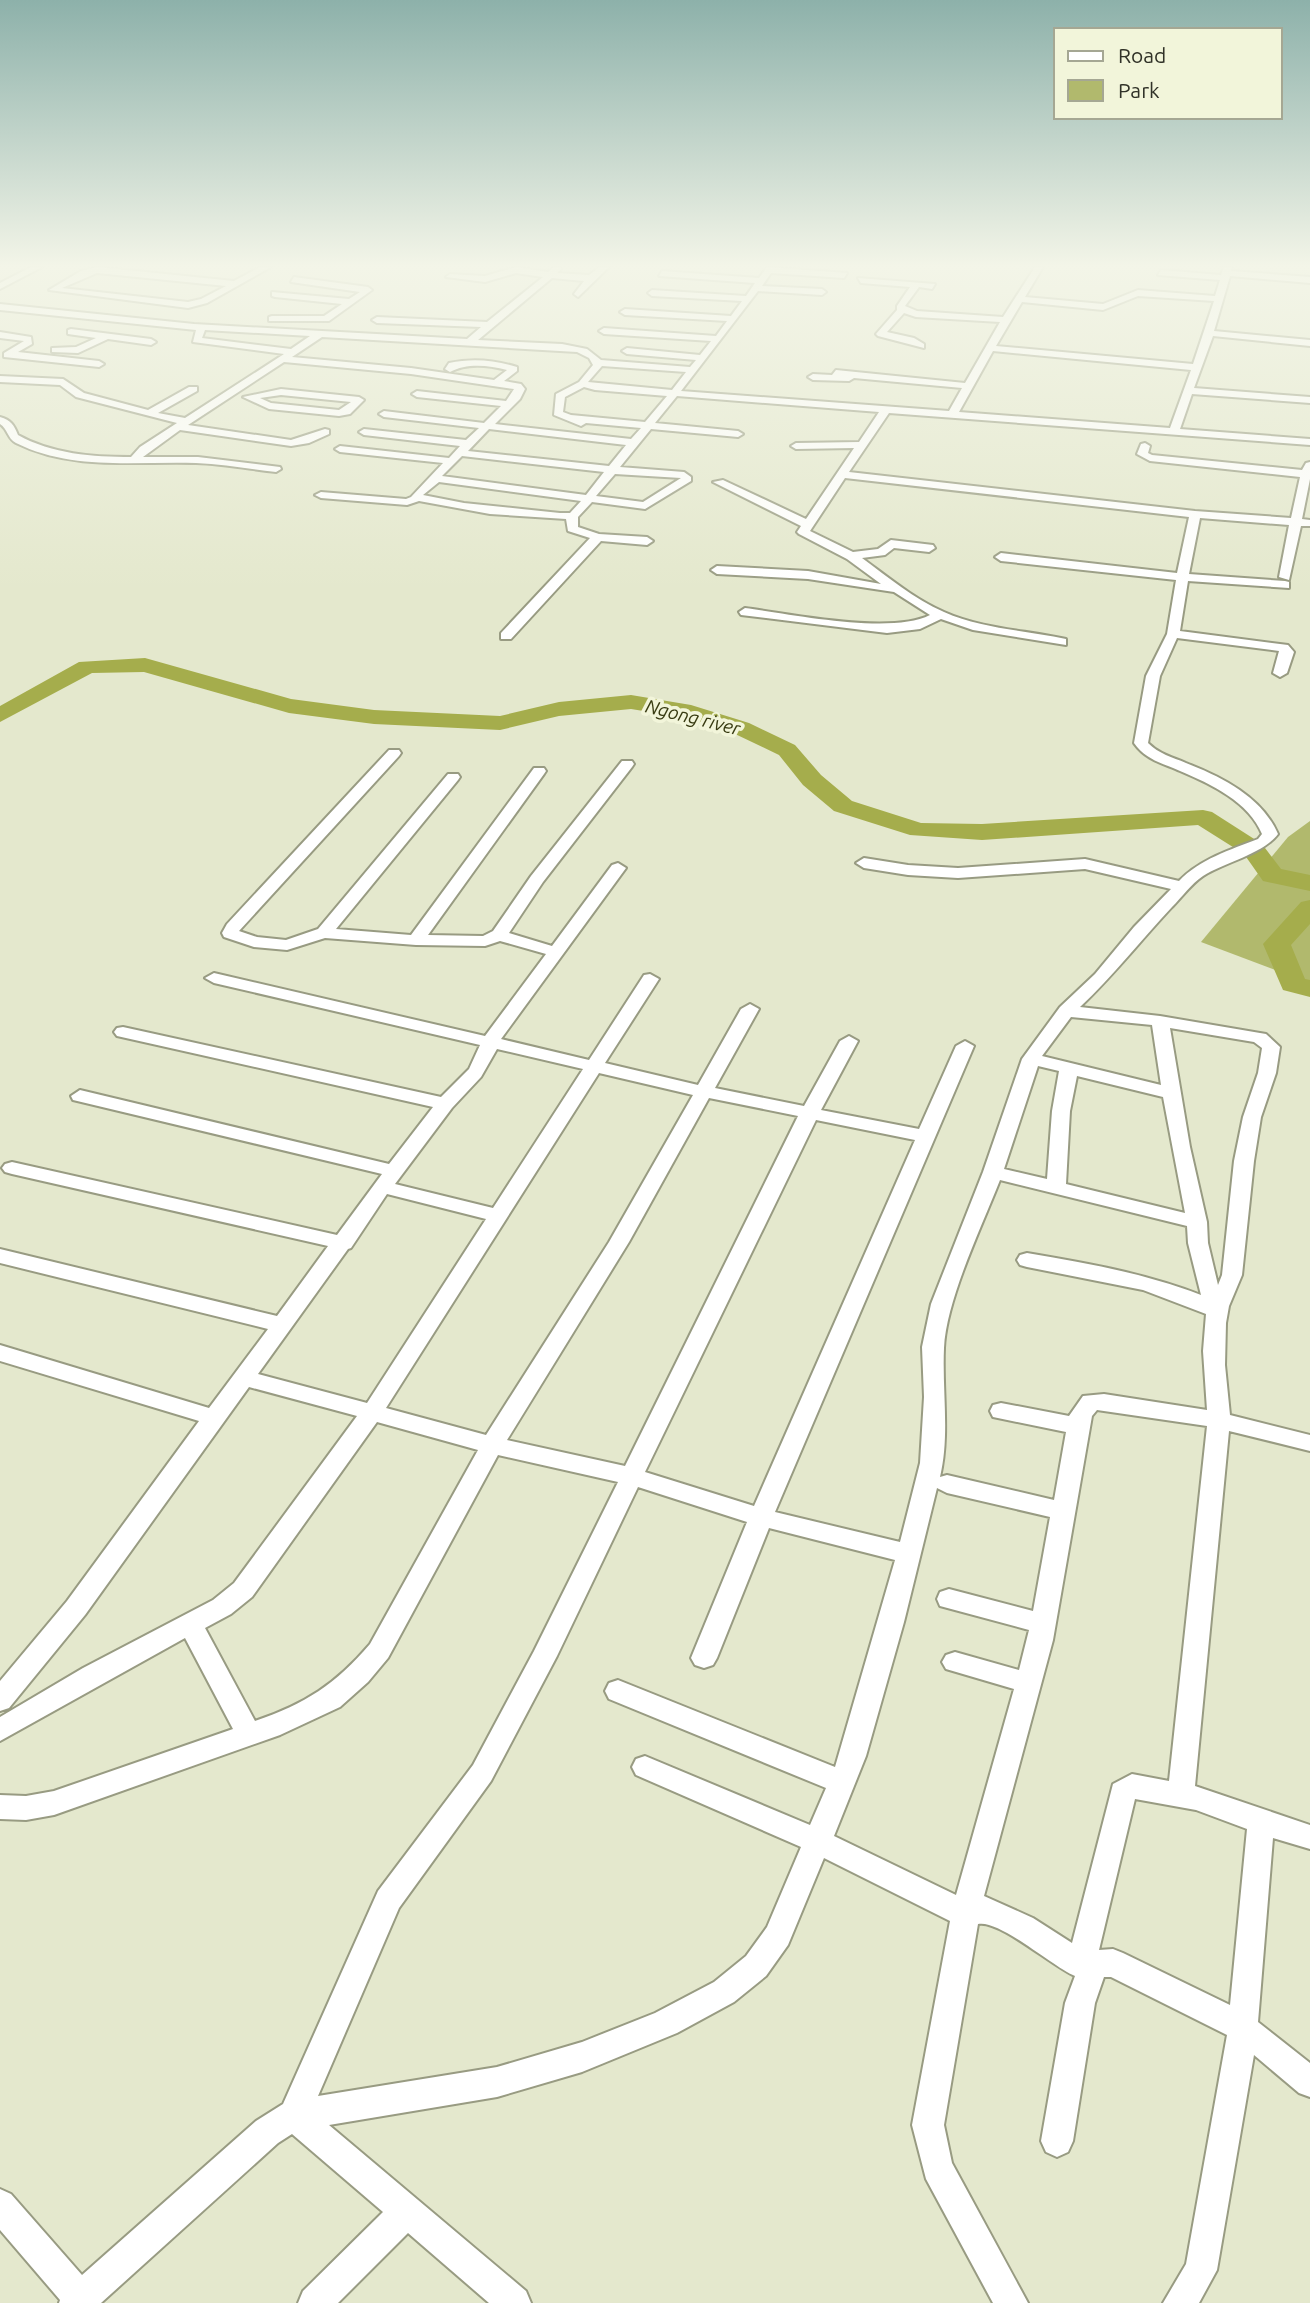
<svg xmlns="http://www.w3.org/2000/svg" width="1310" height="2303" font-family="Ubuntu,sans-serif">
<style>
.green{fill:#b1b96d}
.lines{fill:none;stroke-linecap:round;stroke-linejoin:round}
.river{fill:#a5ad4c;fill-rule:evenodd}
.minor-casing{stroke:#989b82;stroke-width:4}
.minor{fill:#fff;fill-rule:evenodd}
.labels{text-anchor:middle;stroke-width:7;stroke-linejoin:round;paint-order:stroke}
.far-water-label{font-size:19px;font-style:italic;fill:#393c13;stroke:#f2f5da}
</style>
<rect width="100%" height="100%" fill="#e4e8cd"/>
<path class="green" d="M1310,821V983L1201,942L1288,837Z"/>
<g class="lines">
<g class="river">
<path d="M145,658L291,699L374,710L500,716L559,702L631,695L691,705L749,723L795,745L821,775L852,801L921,823L982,824L1203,810L1212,812L1262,844L1281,869L1310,875V891L1263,881L1244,854L1198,825L982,840L910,835L834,811L803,785L779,755L733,733L687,718L631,709L559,716L500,730L374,724L289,713L144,672L92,673L0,722V706L79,662Z"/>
<path d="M1310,900V924L1291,945L1305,979L1310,980V997L1283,990L1263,944L1301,902Z"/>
</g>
<g class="minor-casing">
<g id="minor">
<path d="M31,267H42L0,289V283Z"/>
<path d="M97,267L234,281L260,267H271L207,303L188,308L49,290L81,271ZM97,273L226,286L201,299L188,302L62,288Z"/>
<path d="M516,267L548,272L554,267H560L561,269L557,273L589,275L600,267H609L578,297L574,294L584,281L552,278L478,340L562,344L587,349L601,360L690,367L696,360L627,354L622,351L627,348L700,355L711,341L604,334L599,331L604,328L716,336L727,321L625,315L620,312L625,309L731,316L742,301L652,296L648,293L652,290L746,296L755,283L659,276L662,271L759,278L767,267L847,273L844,278L771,273L762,286L822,289L826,292L822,295L758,291L681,391L949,411L962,388L854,378L849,381L813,380L808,377L813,374L832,375L836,370L965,383L1000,322L916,317L904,313L887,332L914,338L924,344V348L878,336L876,334L897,310V306L910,287L861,283L858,278L935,284L932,289L919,287L905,306L917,311L1003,317L1035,267H1043L1025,297L1103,304L1138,290L1215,296L1220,280L1158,275L1161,270L1221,275L1224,267H1232L1231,271L1310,277V283L1230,276L1214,331L1310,340V346L1213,336L1194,388L1310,397V403L1192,394L1180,429L1310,439V445L889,413L849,472L1195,511L1291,518L1300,477L1150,461L1137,454L1141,444L1145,443L1150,446L1148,453L1152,455L1302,470L1306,463L1310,462V479L1302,519L1310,520V526H1301L1289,580L1279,577L1289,525L1200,518L1189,574L1285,581L1289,582V588L1188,581L1180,631L1288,645L1294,652L1287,673L1280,677L1273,673L1279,651L1177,638L1160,676L1148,743C1159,754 1172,757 1186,763C1222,777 1262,797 1278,834C1263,854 1225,862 1203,876C1191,884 1182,897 1172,907C1141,940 1113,976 1080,1007L1160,1016L1260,1033L1266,1034L1280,1047L1276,1073L1261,1117L1254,1161L1242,1275L1229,1306L1226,1323L1225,1365L1230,1415L1310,1435V1451L1229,1431L1195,1786L1310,1825V1849L1273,1838L1258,2022L1310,2063V2097L1299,2093L1254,2055L1217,2270L1199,2303H1163L1186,2264L1227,2035L1111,1977H1104L1095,2003L1073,2141L1068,2152L1057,2157L1046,2152L1041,2141L1065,2003L1075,1976C1053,1967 999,1919 978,1924L944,2125L952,2163L1028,2303H993L926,2179L912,2125L950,1921L824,1858L788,1945L766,1976L734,2002L677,2033L582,2072L497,2097L329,2125L526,2291L531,2303H489L408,2233L338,2303H298L303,2291L383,2212L292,2134L278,2143L101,2303H59L60,2300L0,2230V2189L11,2194L82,2275L256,2121L283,2104L378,1891L473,1765L534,1651L618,1482L498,1455L388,1658L368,1682L340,1707L280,1735L54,1815L26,1820L0,1819V1795L26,1796L54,1791L233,1729L185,1638L0,1741V1717L83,1668L213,1600L234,1583L357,1416L249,1387L85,1615L9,1708L0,1711V1681L67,1601L199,1421L0,1361V1345L209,1408L268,1329L0,1263V1249L277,1316L328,1246L12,1174L5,1172L2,1168L5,1164L12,1162L337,1235L382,1174L73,1100L71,1096L80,1090L389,1164L433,1107L117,1036L114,1032L117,1028L123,1027L441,1097L469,1069L480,1045L214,983L205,978L214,973L485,1036L546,954L500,941L485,946L416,945L325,938L287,950L254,947L224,937L222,933L227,924L389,750H399L401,753L399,756L239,931L257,937L286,940L318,929L448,774H458L460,777L458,780L336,929L411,935L534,768H544L546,771L544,774L428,935L483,936L493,931L531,876L622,761H632L634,764L632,767L543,882L509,933L552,946L612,865L618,863L626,868L501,1039L589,1060L644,975L650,974L659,979L605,1063L698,1085L741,1009L750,1004L759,1009L715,1088L804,1106L840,1041L849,1036L858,1041L821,1110L919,1129L956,1046L965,1041L974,1046L775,1512L900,1542L920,1463L924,1397L922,1347L931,1304L983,1172L1022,1059L1060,1007L1095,974L1134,927L1171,889L1085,869L958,878L908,875L864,868L856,863L864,858L908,865L958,868L1085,859L1179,881C1200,859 1230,850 1258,839L1262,834C1249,802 1211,784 1180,771C1162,763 1146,760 1134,743L1146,676L1167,634L1176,580L1001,561L995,557L1001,553L1177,573L1189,517L845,478L810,531L853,552L878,549L891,540L933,545L935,548L929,552L894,548L885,555L862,558C888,577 914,599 944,612C982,629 1025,630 1066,639V645L973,630L941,619L920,629L887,633L741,615L739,612L745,608C792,614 890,635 930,615L894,592L808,579L717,574L711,570L717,566L808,571L881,584L847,559L799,534L797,532L801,526L713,482L723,480L806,519L854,448L796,449L791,446L796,443L859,442L879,412L677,396L655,423L738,431L743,434L738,437L651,429L620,467L684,472L691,477V481L645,509L592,502L578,517V527L599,534L647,537L653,541L647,545L601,541L511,639H501V633L590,538L568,531L566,519L490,514L419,501L407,505L321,498L315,495L321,492L406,499L411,497L443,463L340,452L335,449L340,446L449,458L460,446L364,435L359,432L364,429L466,440L479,428L384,417L379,414L384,411L484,423L501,406L417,397L412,394L417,391L506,401L514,389L411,374L284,362L188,425L291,440L325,429L329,430V434L309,443L291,446L180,430L143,457H198L280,467L281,469L276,472C250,469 223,464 196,463C136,461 72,471 16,443C7,438 8,429 0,424V417C11,420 14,425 18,435C52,454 93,457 131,457L140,447L177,423L76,397L60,385L0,382V376L63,379L84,393L148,410L189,387H197V391L158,413L185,418L284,354L193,342L196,330L0,310V304L194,324L467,339L481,327L377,323L372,320L377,317L487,322L543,277L516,273L485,282L446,277L450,274L485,276ZM1138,296L1214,301L1193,364L996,346L1022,302L1103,310ZM205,330L310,336L291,349L202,338ZM322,337L577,352L589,358L593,365L579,382L556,394L554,415L581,426L586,423L641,428L631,439L495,424L520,399L525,389L521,384L504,381L517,371V367C495,360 472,358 449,363L445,369L450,372C466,363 488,365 507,370L494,380L411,368L292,357ZM993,351L1191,370L1170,428L959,412ZM602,366L686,372L672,390L588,382ZM584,387L595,390L667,396L645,422L571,415L563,412L565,397ZM489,429L626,445L609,466L468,451ZM462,456L604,472L586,495L442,476ZM615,474L681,478L643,502L596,496ZM439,482L581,501L570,513H560L464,503L423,495ZM1071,1017L1152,1025L1161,1085L1042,1056ZM1170,1028L1254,1042L1262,1048L1258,1073L1243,1117L1234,1161L1222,1275L1218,1285L1208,1243L1207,1222L1190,1147ZM497,1049L583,1069L493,1208L395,1184L452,1108L481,1077ZM1038,1066L1059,1071L1052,1111L1047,1179L1004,1169ZM599,1073L693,1095L609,1242L486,1435L386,1408ZM1077,1076L1163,1097L1185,1213L1066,1184L1070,1111ZM709,1098L798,1116L625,1466L507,1440L629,1242ZM816,1120L915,1140L754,1506L645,1472ZM1000,1180L1187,1226L1188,1243L1201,1295C1144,1273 1086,1263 1027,1253L1020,1255L1017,1260L1020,1265L1027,1267L1143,1290L1206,1314L1203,1351L1207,1410L1104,1394L1083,1396L1069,1416L1001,1403L993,1405L990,1411L993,1417L1066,1432L1054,1500L947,1475L940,1477C950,1435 942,1391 944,1348C946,1300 982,1226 1000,1180ZM387,1194L486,1219L367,1403L258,1374L348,1249L351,1248ZM1097,1410L1207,1426L1169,1781L1132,1774L1113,1784L1072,1943L1033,1918L984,1896L1053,1640L1092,1416ZM377,1422L478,1450L370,1644C336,1684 305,1704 255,1721L205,1628L231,1614L252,1597ZM638,1487L747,1522L691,1658L695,1665L704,1668L713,1665L717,1658L769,1528L895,1560L835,1767L618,1680L609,1683L605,1691L609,1699L826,1788L810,1825L645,1756L636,1759L632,1767L636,1775L801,1847L767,1927L746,1956L714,1982L655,2013L582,2042L497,2067L318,2096L399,1908L491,1781L557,1656ZM937,1488L947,1493L1050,1517L1033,1611L949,1589L940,1592L937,1599L940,1606L1029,1630L1019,1670L955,1652L946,1655L942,1662L946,1669L1014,1689L956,1895L834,1836L866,1756L904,1622ZM1135,1799L1196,1810L1247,1829L1230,2005L1123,1953L1113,1949L1099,1950Z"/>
<path d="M294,277L368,287L372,290L329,321H269V317L272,316H324L342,304L275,297L272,296V292L349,299L360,292L291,282Z"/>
<path d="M71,329L151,339L156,342L151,345L108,339L78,353L52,352V348L76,347L96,338L68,334V330Z"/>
<path d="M0,332L31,337L32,344L18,352L99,361L104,364L99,367L4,357V353L24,341L0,338Z"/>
<path d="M281,389L359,397L364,400L350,414L339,416L269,409L243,397ZM281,395L351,402L339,410L271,403L260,398Z"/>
</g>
</g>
<use href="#minor" class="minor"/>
</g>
<linearGradient id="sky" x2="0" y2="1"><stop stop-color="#8db1aa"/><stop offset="0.45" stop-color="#f3f5e8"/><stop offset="1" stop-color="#f3f5e8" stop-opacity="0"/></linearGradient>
<rect width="1310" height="590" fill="url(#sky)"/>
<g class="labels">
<g class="far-water-label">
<text transform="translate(693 717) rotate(14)" y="7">Ngong river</text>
</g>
</g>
<rect x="1054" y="28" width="228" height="91" fill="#f2f5da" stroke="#a5a793" stroke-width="2"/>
<rect x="1068" y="51" width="35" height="10" fill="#ffffff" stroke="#a5a793" stroke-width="2"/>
<text x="1118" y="63" font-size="21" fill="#313228">Road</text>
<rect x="1068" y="80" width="35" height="21" fill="#b1b96d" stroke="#a5a793" stroke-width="2"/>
<text x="1118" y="98" font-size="21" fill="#313228">Park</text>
</svg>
